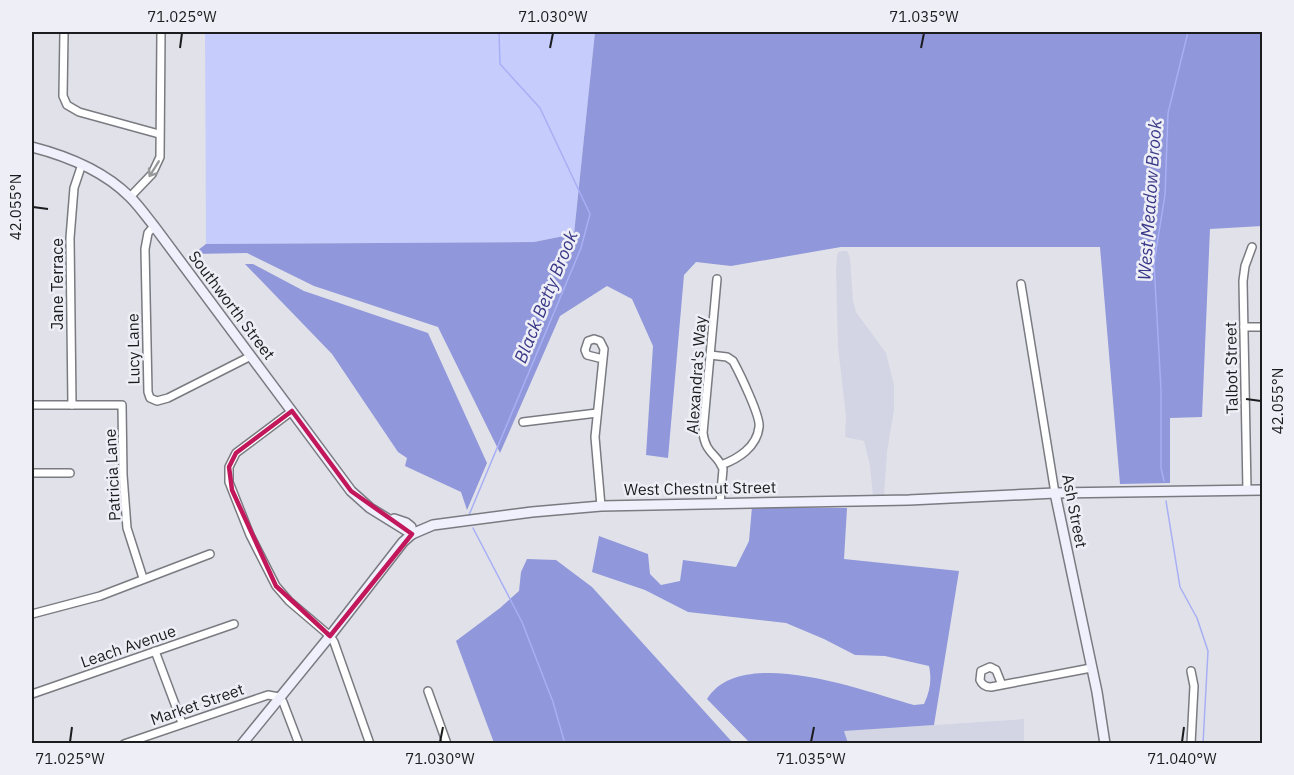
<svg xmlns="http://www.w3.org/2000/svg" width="1294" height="775" font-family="'IBM Plex Sans',sans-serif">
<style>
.built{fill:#d3d5e4}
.green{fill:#c6ccfc}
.forest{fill:#9097da}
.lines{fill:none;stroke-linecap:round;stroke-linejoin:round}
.stream{stroke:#a8aff4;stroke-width:1.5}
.street-casing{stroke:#7a7b81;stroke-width:10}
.secondary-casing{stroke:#7a7b81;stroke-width:12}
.street{stroke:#fff;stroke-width:7}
.secondary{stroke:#eff0fc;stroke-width:9}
.oneway{stroke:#98999a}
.marked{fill:none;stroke:#c2185b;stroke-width:4.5;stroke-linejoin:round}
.ticks{fill:none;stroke:#1b1c1e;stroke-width:2}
.labels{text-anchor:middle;stroke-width:5;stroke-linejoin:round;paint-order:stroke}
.street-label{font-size:16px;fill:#1b1c1e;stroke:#eeeff6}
.water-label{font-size:18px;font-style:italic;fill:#3a3988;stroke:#eeeff6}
.neatline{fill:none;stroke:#1b1c1e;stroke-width:2}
.ticks-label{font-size:15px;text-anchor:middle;fill:#1b1c1e}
</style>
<rect width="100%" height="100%" fill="#e1e2e9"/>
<g class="built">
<path d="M842,251H847L850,257L853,301L856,312L886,353L894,385V410L887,452L884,496H873L870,466L864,441L845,437L846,416L838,347L836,271L837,256L838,252Z"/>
<path d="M1024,719V743H848L844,731Z"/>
</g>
<path class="green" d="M205,32H595L574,234L534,242L206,244Z"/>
<g class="forest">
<path d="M595,32H1262V226L1210,229L1202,417L1170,418V483L1120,484L1100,247H841L731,266L696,262L684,275L668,458L646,455L653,346L632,299L607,286L560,316L500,453L438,327L314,286L247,253L193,254L206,244L534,242L574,234Z"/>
<path d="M245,264H253L304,291L428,333L487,463L467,510L461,492L405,466L407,458L398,452L332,354Z"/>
<path d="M752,507L847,508L844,559L959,571L934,725L844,731L848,743H750L707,699C741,644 864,691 914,705L924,704C930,691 932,680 929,666L885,656L855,655L824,639L786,623L688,612L645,590L592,572L599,536L648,554L650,574L661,585L680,581L683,560L736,567L749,541Z"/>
<path d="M527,559L556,560L592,587L733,743H494L456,641L500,608L519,591L521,572Z"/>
</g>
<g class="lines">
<g class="stream">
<path d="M1164,481L1161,468V390L1154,263L1165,195L1168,113L1188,32"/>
<path d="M1166,501L1180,587L1197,618L1208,651L1203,744"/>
<path d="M469,515L581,248L590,214L540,108L500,64L499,32"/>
<path d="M473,528L522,622L553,702L565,744"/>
</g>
<g class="street-casing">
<g id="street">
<path d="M64,32L63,96L67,105L79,112L159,134"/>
<path d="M130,197L152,174L160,157L161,32"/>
<path d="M154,226L148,233L145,249L148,392L150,398L157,401L168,398L251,356"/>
<path d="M717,279L703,433C706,455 717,453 723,469L720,503"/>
<path d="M1021,284L1055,493"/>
<path d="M1244,327H1262"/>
<path d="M710,355L727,357L733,361C739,372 761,417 759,427C757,447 738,459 721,465"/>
<path d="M32,405H122L123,475L127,528L143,578"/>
<path d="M72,405L70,238L74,188L82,164"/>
<path d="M292,411L236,453L229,467V482L250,535L276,586L289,601L330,636L334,642L370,744"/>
<path d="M523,422L597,413"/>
<path d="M32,473H70"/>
<path d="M1247,490L1243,281L1245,266L1252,247"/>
<path d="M601,506L595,437L604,349L600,341L594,339L588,341L585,350L587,355L603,359"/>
<path d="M32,614L100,596L210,554"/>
<path d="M155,651L182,723"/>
<path d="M1191,671L1194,686L1191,744"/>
<path d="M1002,685L996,670L990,667L981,671L980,680C982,685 986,687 991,687L1091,668"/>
<path d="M428,691L447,744"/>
<path d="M32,694L234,624"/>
<path d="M124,744L268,695L279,697L283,702L299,744"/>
</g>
</g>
<g class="secondary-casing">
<g id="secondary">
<path d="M32,147C67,156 104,171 130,197C139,206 146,216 154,226L351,491L370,508L412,534"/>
<path d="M1055,493L1097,692L1105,744"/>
<path d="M394,519L406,523L411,527L412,534"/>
<path d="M242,744L330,636L403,542L412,534L433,525L532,512L601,506L909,500L1055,493L1262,490"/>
</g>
</g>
<use href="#street" class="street"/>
<use href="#secondary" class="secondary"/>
</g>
<defs><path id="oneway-shaft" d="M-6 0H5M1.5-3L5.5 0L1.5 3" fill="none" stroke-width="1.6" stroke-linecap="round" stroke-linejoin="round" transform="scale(1.5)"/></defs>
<use class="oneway" href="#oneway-shaft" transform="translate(154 169) rotate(122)"/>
<path class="marked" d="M292,411L351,491L412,534L330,636L276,586L232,490L229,467L236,453Z"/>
<path class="ticks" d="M180,48L182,33M550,48L553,33M921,48L924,33M33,207L48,209M1246,399L1261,401M70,742L72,727M440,742L443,727M811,742L814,727M1182,742L1184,727"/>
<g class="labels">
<g class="street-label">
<text transform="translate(57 284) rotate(-90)" y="6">Jane Terrace</text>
<text transform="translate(232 305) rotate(53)" y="6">Southworth Street</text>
<text transform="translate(133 349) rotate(-91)" y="6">Lucy Lane</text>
<text transform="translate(1231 368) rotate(-91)" y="6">Talbot Street</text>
<text transform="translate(696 375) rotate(-86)" y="6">Alexandra's Way</text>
<text transform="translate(112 475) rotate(-93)" y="6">Patricia Lane</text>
<text transform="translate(700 488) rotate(-1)" y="6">West Chestnut Street</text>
<text transform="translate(1075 511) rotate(79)" y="6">Ash Street</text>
<text transform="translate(128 646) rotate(-19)" y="6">Leach Avenue</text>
<text transform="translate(197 704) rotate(-19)" y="6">Market Street</text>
</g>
<g class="water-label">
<text transform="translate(1150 200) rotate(-86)" y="6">West Meadow Brook</text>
<text transform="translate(546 297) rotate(-68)" y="6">Black Betty Brook</text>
</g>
</g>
<rect width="1294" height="775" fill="none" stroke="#eeeff6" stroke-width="66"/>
<rect x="33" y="33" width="1228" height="709" class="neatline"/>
<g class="ticks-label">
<text x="182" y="22">71.025°W</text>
<text x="553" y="22">71.030°W</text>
<text x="924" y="22">71.035°W</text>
<text transform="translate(16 207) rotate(-90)" y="5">42.055°N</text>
<text transform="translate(1278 401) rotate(-90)" y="5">42.055°N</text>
<text x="70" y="764">71.025°W</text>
<text x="440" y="764">71.030°W</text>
<text x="811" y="764">71.035°W</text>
<text x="1182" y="764">71.040°W</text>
</g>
</svg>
